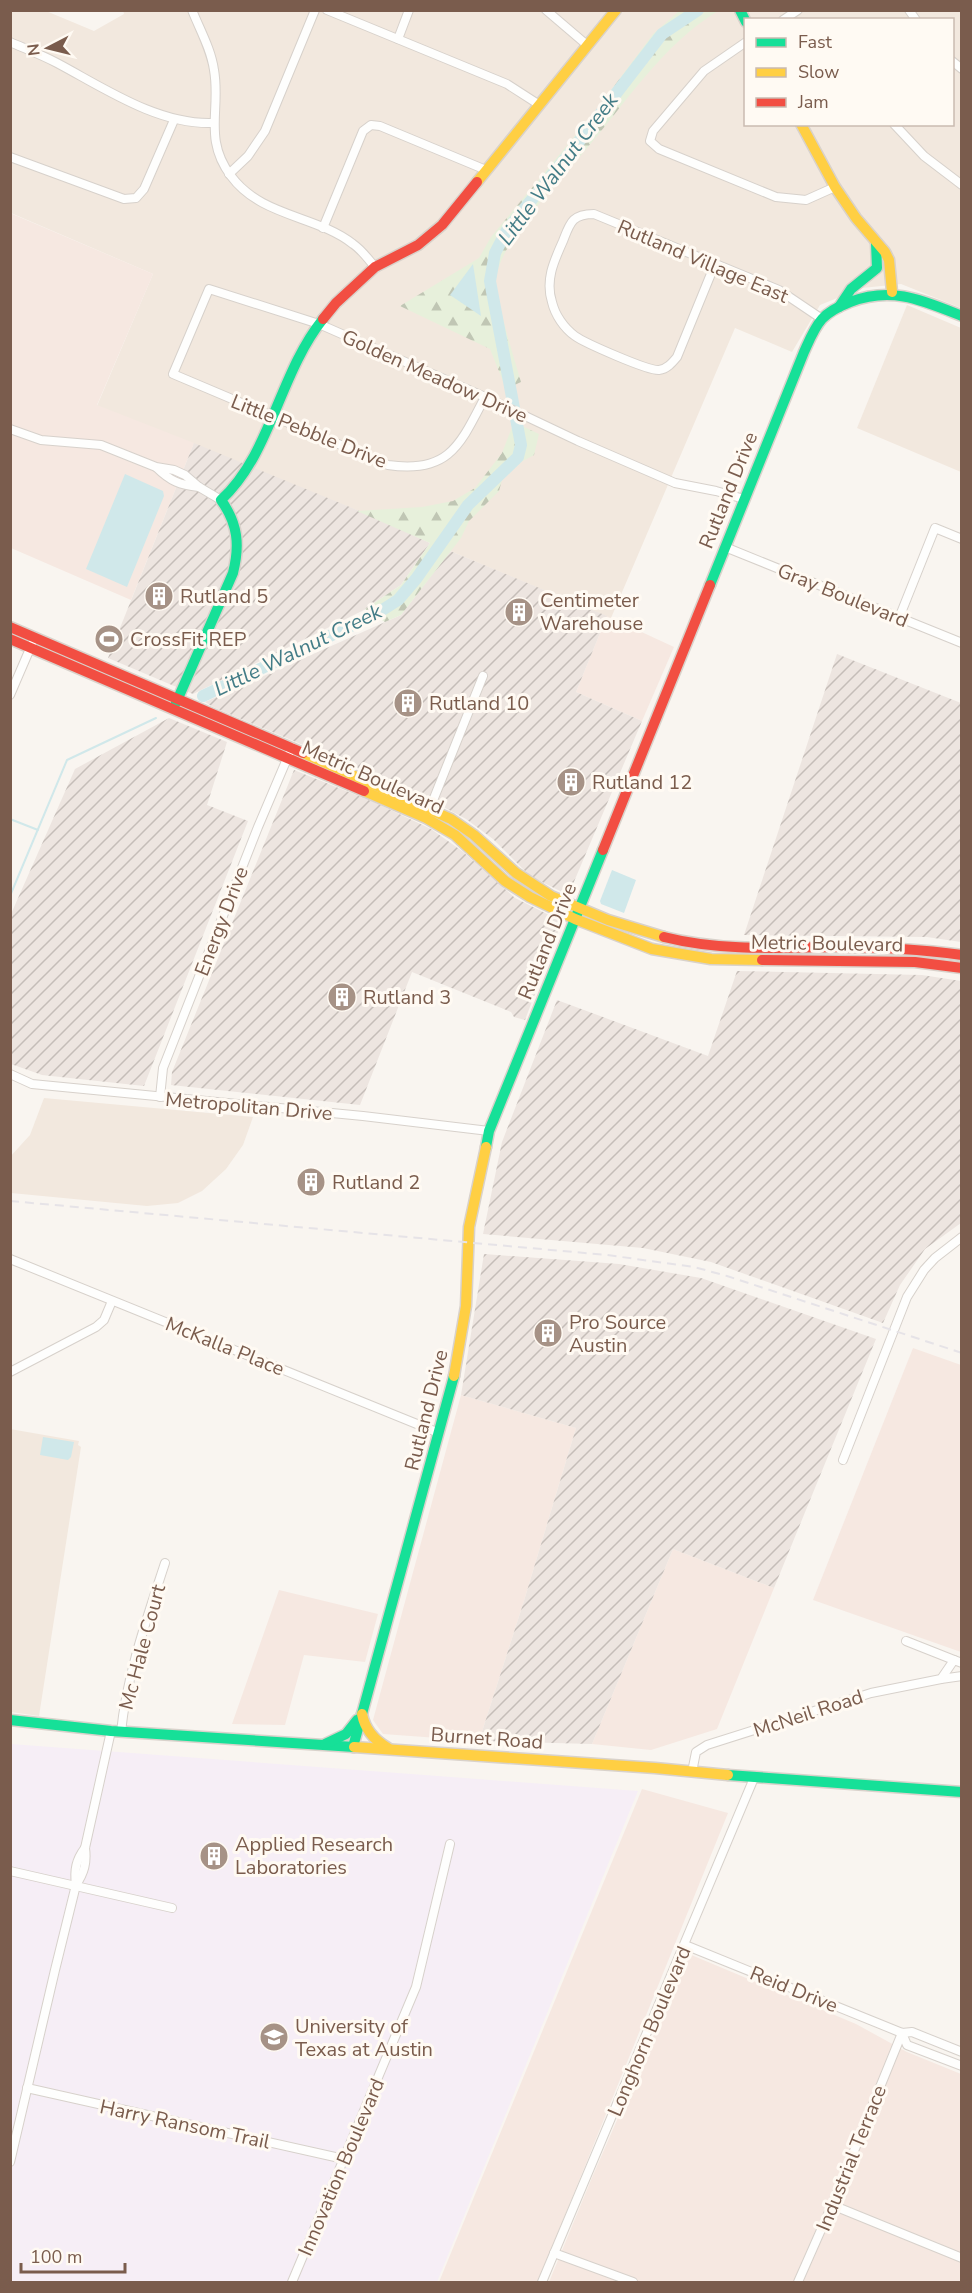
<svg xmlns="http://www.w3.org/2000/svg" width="972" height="2293" font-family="'Nunito Sans',sans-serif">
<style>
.residential{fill:#f2e8de;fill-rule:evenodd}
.commercial{fill:#f6e8e1}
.industrial{fill:url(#industrial-furrows)}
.education{fill:#f6eef6}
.forest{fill:url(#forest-firs)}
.water{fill:#d0e8ea}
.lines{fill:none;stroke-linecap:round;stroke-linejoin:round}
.stream{stroke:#d0e8ea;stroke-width:2}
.river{stroke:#d0e8ea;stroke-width:12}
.street-casing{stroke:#d7d1cb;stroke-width:10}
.fast-casing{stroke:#d9d2cb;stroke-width:13}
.slow-casing{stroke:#d9d2cb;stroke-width:13}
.jam-casing{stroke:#d9d2cb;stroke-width:13}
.street{stroke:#fefefd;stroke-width:8}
.fast{stroke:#16e098;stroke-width:10}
.slow{stroke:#ffcf43;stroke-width:10}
.jam{stroke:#f24e42;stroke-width:10}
.rail{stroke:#e6e3e7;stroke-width:2;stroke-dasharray:9 6;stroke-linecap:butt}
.labels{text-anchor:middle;stroke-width:6;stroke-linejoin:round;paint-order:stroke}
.street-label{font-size:20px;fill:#7a5c4d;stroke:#fffaf3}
.poi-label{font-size:20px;fill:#7a5c4d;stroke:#fffaf3;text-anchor:start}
.water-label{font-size:21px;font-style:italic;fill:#437c86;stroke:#fffaf3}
</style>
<defs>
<pattern id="industrial-furrows" width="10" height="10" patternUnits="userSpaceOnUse" patternTransform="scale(1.5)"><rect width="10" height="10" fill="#ede5e0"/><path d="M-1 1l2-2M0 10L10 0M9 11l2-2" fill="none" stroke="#c5bdb8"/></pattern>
<pattern id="forest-firs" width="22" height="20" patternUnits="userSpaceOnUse" patternTransform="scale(1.5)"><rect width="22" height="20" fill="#e7f0db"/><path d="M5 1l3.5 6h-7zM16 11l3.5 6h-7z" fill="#c0c6b4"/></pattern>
</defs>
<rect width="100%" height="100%" fill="#f9f5f0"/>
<g class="residential">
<path d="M123,10L961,11V308L901,284L862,288L820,305L792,352L735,328L611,618L450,551L379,519L97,406L153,274L11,213V11H46L94,31L124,14ZM746,20H952V124H746Z"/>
<path d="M907,305L961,328V472L857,428Z"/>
<path d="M44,1098L253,1117L243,1145L226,1169L202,1191L178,1203L147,1206L11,1193L10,1157L30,1135Z"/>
<path d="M10,1429L79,1441L78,1445L81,1447L39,1716L11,1712Z"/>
</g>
<g class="commercial">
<path d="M10,213L153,274L97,405L194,443L131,600L11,548Z"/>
<path d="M607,616L674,647L642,721L576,692Z"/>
<path d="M913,1348L961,1365V1652L813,1600Z"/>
<path d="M461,1395L576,1428L523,1604L479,1741L383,1734L373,1720Z"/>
<path d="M673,1549L774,1588L717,1729L651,1750L592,1744Z"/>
<path d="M279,1590L378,1614L365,1662L304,1655L285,1725L232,1724Z"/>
<path d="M642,1789L728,1813L538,2282H439Z"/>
<path d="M689,1954L856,2024L907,2052L961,2074V2282H549L591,2180Z"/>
</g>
<g class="industrial">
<path d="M194,443L379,519L430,543L401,585L362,611L193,694L108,658Z"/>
<path d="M450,551L607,616L576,692L642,721L573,884L566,894L530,876L493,839L466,819L421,795L213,707L205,702L401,615Z"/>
<path d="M837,654L961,703V942L927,937L744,935Z"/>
<path d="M169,718L227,742L207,805L248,821L144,1086L42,1075L11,1064V914L75,769Z"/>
<path d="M294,770L376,803L431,829L462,851L515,898L559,920L558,932L525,1020L514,1017L511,1012L412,972L360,1105L171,1085L172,1072Z"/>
<path d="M737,971L922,975L961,981V1223L925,1249L900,1285L883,1323L711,1262L643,1248L483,1234L502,1142L557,1000L708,1056Z"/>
<path d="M484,1254L619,1264L701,1278L876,1339L774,1588L673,1549L592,1744L479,1741L523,1604L576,1428L461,1395Z"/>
</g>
<path class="education" d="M11,1744L638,1791L437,2282H11Z"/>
<g class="forest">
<path d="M679,11H718C661,46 626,103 583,153C558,183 499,242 496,280C495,287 498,295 499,302C505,329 513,355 521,382L506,389L490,349L400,306L479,258L491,237L597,109L653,34Z"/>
<path d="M514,422L539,434L534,455L521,462L502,480L499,491L469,521L461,538L401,615L385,622L365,609L401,585L430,543L357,511L422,507L453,501L475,488L502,453Z"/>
</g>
<g class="water">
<path d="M473,264L481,316L450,295Z"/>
<path d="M125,474L163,491L164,496L127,587L86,569Z"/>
<path d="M612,870L636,880L624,913L601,904L600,901Z"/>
<path d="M43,1437L74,1442L71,1457L68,1460L40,1455Z"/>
</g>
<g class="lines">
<g class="stream">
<path d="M10,819L38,830"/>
<path d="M10,896L67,760L156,718"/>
</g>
<path class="river" d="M203,696L376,614L398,600L416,579L468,505L518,457L521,445L490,281L495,253L507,230L574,148L662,34L698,10"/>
<g class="street-casing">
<g id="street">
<path d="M192,10C200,30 211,49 214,70C221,109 203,139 231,176C261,217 316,215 353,244C362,250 368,259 375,267"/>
<path d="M327,10L507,84L538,104"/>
<path d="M546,10L587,45"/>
<path d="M909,10L916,20"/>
<path d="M783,20L798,10"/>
<path d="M398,39L409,10"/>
<path d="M10,42C26,49 42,55 57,63C104,88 158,125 213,123"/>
<path d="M746,42L704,71L653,131L650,141L659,149L776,197L806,200L835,187"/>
<path d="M952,61L962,69"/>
<path d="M894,124L924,156L962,185"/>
<path d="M10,157L124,199L136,198L144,189L174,120"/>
<path d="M229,174L248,156L265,131L315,10"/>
<path d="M323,228L363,131L371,125L380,126L486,170"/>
<path d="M715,264L677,357C672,363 667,369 659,370C648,371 585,343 575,336C564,328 555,315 552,302C545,280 554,261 563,241C570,223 572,214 594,214L779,290L822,319"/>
<path d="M485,397C460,445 449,474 388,465L173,374L209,289L319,324L485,397L578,441L675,483L716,491L744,499"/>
<path d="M10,429L41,440L101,445L156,467L174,470L185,475L199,487L221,500"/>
<path d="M157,468C170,481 180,485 199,487"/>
<path d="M725,547L962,643"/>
<path d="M899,618L935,528L962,539"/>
<path d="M10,695L32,644"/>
<path d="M426,818L483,676"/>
<path d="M10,1074L32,1084L363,1116L489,1131"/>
<path d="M160,1097L163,1068L258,827L292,747"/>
<path d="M10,1259L439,1433"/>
<path d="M10,1372L96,1327L104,1320L112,1301"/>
<path d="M843,1460L907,1297L924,1270L935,1258L962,1237"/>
<path d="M906,1641L954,1660"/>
<path d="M941,1679L962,1676"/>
<path d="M121,1732C127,1674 147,1618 165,1563"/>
<path d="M692,1772L696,1752L707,1745L871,1693L941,1679L954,1660L962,1663"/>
<path d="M10,1871L172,1908"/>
<path d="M76,1885C74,1870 76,1860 85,1848"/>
<path d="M685,1945L902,2033L912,2032L962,2052"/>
<path d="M902,2033L907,2045L962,2066"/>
<path d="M27,2088L344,2159"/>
<path d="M10,2162L55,1970L76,1885C84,1873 87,1863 85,1848L111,1731"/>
<path d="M832,2205L962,2258"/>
<path d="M554,2253L633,2282"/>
<path d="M292,2282L416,1987L450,1844"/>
<path d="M542,2282L754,1778"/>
<path d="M798,2282L832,2205L902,2033"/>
</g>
</g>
<g class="fast-casing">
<g id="fast">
<path d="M740,10L746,22"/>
<path d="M839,307L851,289L877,268L876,243"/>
<path d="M710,585L804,352C809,341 814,328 822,319C829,311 840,306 850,302C892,286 922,300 962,316"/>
<path d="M176,703L233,573C240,545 238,524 221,500C271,454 279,374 323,319"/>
<path d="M486,1147L489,1131L603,850"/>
<path d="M10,1720L111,1731L354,1747"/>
<path d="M325,1744L346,1734L357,1720"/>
<path d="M353,1747L454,1376"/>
<path d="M728,1775L962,1792"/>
</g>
</g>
<g class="slow-casing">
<g id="slow">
<path d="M801,124L835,187L856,218L885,252L889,260L892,292"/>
<path d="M477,182L616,10"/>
<path d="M303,753L451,819L474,835L516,873L551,896L608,920L664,937"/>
<path d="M364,791L426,818L455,835L505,881L530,897L575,919L652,949L711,959L762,960"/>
<path d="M454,1376L466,1306L469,1227L486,1147"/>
<path d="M362,1714C365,1730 374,1740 388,1748"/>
<path d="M354,1747L655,1768L728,1775"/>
</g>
</g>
<g class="jam-casing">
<g id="jam">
<path d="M323,319L336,303L375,267L418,245L442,225L477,182"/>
<path d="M10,627L303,753"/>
<path d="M10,639L364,791"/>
<path d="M603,850L710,585"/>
<path d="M664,937C719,951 777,948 833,947C877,947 919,949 962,955"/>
<path d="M762,960L915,962L962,968"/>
</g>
</g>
<use href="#street" class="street"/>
<use href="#fast" class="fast"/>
<use href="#slow" class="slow"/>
<use href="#jam" class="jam"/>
<path class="rail" d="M10,1201L607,1255L694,1267L727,1276L962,1353"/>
</g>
<defs>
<g id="building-disc" transform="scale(1.5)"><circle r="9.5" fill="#a69286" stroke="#fffaf3"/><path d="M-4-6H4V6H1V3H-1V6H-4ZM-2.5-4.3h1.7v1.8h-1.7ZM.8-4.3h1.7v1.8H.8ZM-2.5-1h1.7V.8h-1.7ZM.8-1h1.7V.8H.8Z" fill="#fff"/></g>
<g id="stadium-disc" transform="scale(1.5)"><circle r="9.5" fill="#a69286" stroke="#fffaf3"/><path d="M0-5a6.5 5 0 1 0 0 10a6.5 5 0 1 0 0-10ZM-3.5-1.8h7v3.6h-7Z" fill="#fff"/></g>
<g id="university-disc" transform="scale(1.5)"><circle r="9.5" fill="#a69286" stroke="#fffaf3"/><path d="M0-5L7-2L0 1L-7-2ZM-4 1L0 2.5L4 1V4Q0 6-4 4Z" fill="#fff"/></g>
</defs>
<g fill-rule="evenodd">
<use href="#building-disc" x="159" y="596"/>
<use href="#building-disc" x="519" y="612"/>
<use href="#stadium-disc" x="109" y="639"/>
<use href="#building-disc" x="408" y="703"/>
<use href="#building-disc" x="571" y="782"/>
<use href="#building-disc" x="342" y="997"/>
<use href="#building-disc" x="311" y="1182"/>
<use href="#building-disc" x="548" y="1333"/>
<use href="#building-disc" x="214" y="1856"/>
<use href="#university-disc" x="274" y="2037"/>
</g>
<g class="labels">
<g class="street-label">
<text transform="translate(703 261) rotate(23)" y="7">Rutland Village East</text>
<text transform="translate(435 376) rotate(24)" y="7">Golden Meadow Drive</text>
<text transform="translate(309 431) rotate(22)" y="7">Little Pebble Drive</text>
<text transform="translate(728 490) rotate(-68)" y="7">Rutland Drive</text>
<text transform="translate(843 595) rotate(22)" y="7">Gray Boulevard</text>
<text transform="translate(373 777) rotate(24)" y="7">Metric Boulevard</text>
<text transform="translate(221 921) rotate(-69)" y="7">Energy Drive</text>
<text transform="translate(547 941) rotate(-68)" y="7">Rutland Drive</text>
<text transform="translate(827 943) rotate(1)" y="7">Metric Boulevard</text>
<text transform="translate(249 1106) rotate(5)" y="7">Metropolitan Drive</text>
<text transform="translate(225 1346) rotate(22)" y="7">McKalla Place</text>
<text transform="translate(426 1410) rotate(-76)" y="7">Rutland Drive</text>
<text transform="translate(142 1647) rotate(-75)" y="7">Mc Hale Court</text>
<text transform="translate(808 1713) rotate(-18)" y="7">McNeil Road</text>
<text transform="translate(487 1738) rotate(4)" y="7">Burnet Road</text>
<text transform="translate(794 1989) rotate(22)" y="7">Reid Drive</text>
<text transform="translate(649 2031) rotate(-67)" y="7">Longhorn Boulevard</text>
<text transform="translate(185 2124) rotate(12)" y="7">Harry Ransom Trail</text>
<text transform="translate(851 2158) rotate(-68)" y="7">Industrial Terrace</text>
<text transform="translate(341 2167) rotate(-67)" y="7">Innovation Boulevard</text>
</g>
<g class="poi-label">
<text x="180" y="603">Rutland 5</text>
<text x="540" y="607">Centimeter<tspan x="540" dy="23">Warehouse</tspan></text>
<text x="130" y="646">CrossFit REP</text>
<text x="429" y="710">Rutland 10</text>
<text x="592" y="789">Rutland 12</text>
<text x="363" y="1004">Rutland 3</text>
<text x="332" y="1189">Rutland 2</text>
<text x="569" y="1329">Pro Source<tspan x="569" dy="23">Austin</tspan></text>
<text x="235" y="1851">Applied Research<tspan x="235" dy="23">Laboratories</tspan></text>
<text x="295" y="2033">University of<tspan x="295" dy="23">Texas at Austin</tspan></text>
</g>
<g class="water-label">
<text transform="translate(558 169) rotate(-53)" y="7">Little Walnut Creek</text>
<text transform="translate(298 650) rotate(-26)" y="7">Little Walnut Creek</text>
</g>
</g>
<rect width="972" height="2293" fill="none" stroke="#7a5c4d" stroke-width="24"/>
<rect x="744" y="18" width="210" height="108" fill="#fffaf3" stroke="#cabbb1" stroke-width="1.5"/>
<rect x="756" y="38" width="30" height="9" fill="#16e098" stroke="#cabbb1" stroke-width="1.5"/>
<text x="798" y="48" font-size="18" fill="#7a5c4d">Fast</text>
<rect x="756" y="68" width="30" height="9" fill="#ffcf43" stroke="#cabbb1" stroke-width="1.5"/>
<text x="798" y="78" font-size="18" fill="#7a5c4d">Slow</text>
<rect x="756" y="98" width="30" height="9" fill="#f24e42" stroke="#cabbb1" stroke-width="1.5"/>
<text x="798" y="108" font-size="18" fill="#7a5c4d">Jam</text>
<g transform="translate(48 48) rotate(263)" stroke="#fffaf3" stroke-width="4.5" paint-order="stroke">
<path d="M0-4.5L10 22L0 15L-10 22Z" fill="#7a5c4d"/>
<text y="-9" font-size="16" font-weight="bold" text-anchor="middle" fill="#7a5c4d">N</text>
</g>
<path d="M21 2263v9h104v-9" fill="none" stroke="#7a5c4d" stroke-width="3"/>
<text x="30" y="2263" font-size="18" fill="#7a5c4d" stroke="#fffaf3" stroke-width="4.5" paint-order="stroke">100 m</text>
</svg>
